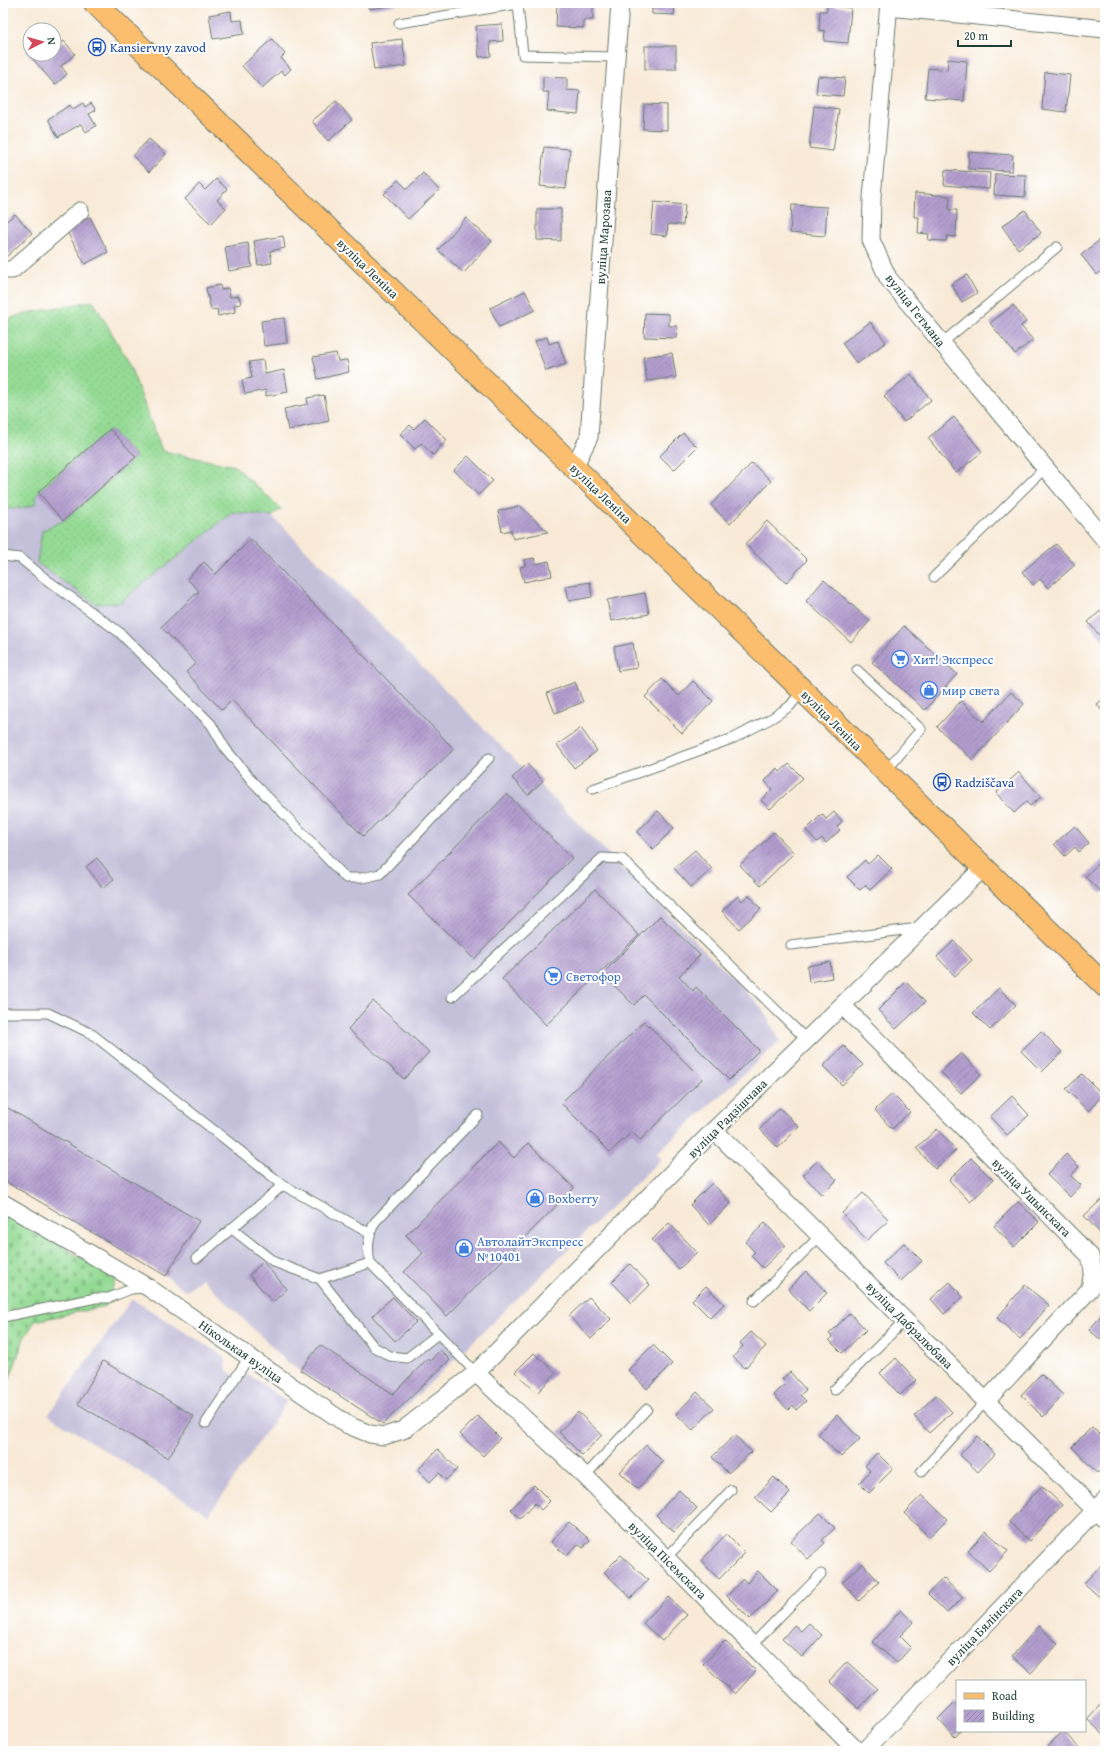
<svg xmlns="http://www.w3.org/2000/svg" width="1108" height="1754" font-family="'Gentium Book Plus',serif">
<style>
.industrial{fill:#c5c0da}
.grass{fill:url(#grass-dots);stroke:#5a8c64}
.cemetery{fill:url(#cemetery-stones);stroke:#5a8c64}
.building{fill:url(#building-hatch)}
.lines{fill:none;stroke-linecap:round;stroke-linejoin:round}
.lane-casing{stroke:#6b7a6d;stroke-width:11}
.street-casing{stroke:#6b7a6d;stroke-width:19}
.primary-casing{stroke:#6b7a6d;stroke-width:24}
.lane{stroke:#fff;stroke-width:9}
.street{stroke:#fff;stroke-width:17}
.primary{stroke:#fbbd6e;stroke-width:22}
.labels{text-anchor:middle;stroke-width:4;stroke-linejoin:round;paint-order:stroke}
.transit-label{font-size:13px;fill:#164399;stroke:#fff;text-anchor:start}
.street-label{font-size:13px;fill:#1f3d34;stroke:#fff}
.shop-label{font-size:13px;fill:#366cbe;stroke:#fff;text-anchor:start}
</style>
<defs>
<pattern id="grass-dots" width="8" height="8" patternUnits="userSpaceOnUse"><rect width="8" height="8" fill="#95db95"/><path d="M2 2h.1M6 6h.1" fill="none" stroke="#80bd81" stroke-width="1.8" stroke-linecap="round"/></pattern>
<pattern id="cemetery-stones" width="16" height="16" patternUnits="userSpaceOnUse"><rect width="16" height="16" fill="#95db95"/><path d="M2 7V4a2 2 0 0 1 4 0v3zM10 15v-3a2 2 0 0 1 4 0v3z" fill="#80bd81"/></pattern>
<pattern id="building-hatch" width="6" height="6" patternUnits="userSpaceOnUse"><rect width="6" height="6" fill="#b39ecf"/><path d="M-1 1l2-2M0 6l6-6M5 7l2-2" fill="none" stroke="#9182a9"/></pattern>
</defs>
<rect width="100%" height="100%" fill="#fff"/>
<filter id="ink" filterUnits="userSpaceOnUse"><feTurbulence type="fractalNoise" baseFrequency=".025" numOctaves="2"/><feDisplacementMap in="SourceGraphic" scale="8" xChannelSelector="R" yChannelSelector="G"/><feConvolveMatrix kernelMatrix="1 2 1 2 8 2 1 2 1" color-interpolation-filters="sRGB"/></filter>
<filter id="wash" filterUnits="userSpaceOnUse"><feTurbulence type="fractalNoise" baseFrequency=".012" numOctaves="4" result="noise"/><feDisplacementMap in="SourceGraphic" scale="16" xChannelSelector="R" yChannelSelector="G"/><feGaussianBlur stdDeviation="0.9" result="paint"/><feColorMatrix in="noise" values="0 0 0 0 0 0 0 0 0 0 0 0 0 0 0 0 0 1.4 0 .05"/><feComposite in="paint" operator="in"/></filter>
<g filter="url(#wash)">
<rect width="100%" height="100%" fill="#f8ead7"/>
<g class="industrial">
<path d="M110,429L136,457L63,521L51,526L187,549L233,512L272,516L762,1008L780,1041L657,1153L661,1159L390,1422L383,1424L288,1363L202,1278L186,1291L166,1276L3,1180V509L13,507L24,509L38,492Z"/>
<path d="M132,1299L225,1357L227,1371L240,1379L248,1374L287,1401L209,1515L48,1415Z"/>
</g>
<path class="grass" d="M93,301L128,361L162,451L235,466L281,509L272,516L233,512L119,603L96,604L37,563L42,531L51,526L63,521L136,457L110,429L38,492L35,504C21,511 17,507 3,509V322L21,314Z"/>
<path class="cemetery" d="M3,1212L116,1278L106,1306L35,1321L24,1338L3,1398Z"/>
<g id="blocks">
<g class="building">
<path d="M3,3H9L10,4L3,9Z"/>
<path d="M368,3H397V5L369,9Z"/>
<path d="M557,3H593V20H583V28L556,27Z"/>
<path d="M652,3H675L674,15L652,14Z"/>
<path d="M827,5L851,8L848,43L824,41L825,31L819,30L820,11H827Z"/>
<path d="M231,11L232,21L242,20L244,34L213,39L209,15Z"/>
<path d="M502,24L503,41L490,42L491,56L479,57L476,26Z"/>
<path d="M272,39L285,54L281,58L291,69L285,75L281,71L262,88L242,66Z"/>
<path d="M402,39L406,66L374,70L370,43Z"/>
<path d="M64,41L75,54L61,66L67,74L55,85L26,51L30,48V54H54V49Z"/>
<rect x="645" y="46" width="31" height="23"/>
<path d="M948,59L967,61L964,101L925,98L928,68L947,70Z"/>
<path d="M1045,72L1070,75L1066,112L1042,109Z"/>
<path d="M818,76L845,78L843,96L816,94Z"/>
<path d="M543,77L567,78V90L580,91L578,114L547,111L549,92H543Z"/>
<path d="M336,101L352,120L328,141L312,121Z"/>
<path d="M83,103L85,107L91,103L96,110L89,114L96,126L86,132L81,124L58,137L48,119L70,105L73,109Z"/>
<path d="M644,104L667,105V130L643,129Z"/>
<path d="M814,106L839,109L833,151L809,148Z"/>
<path d="M149,139L166,154L149,172L133,156Z"/>
<path d="M544,147L570,149L566,189L540,186Z"/>
<path d="M969,152L1013,155L1012,171L968,169Z"/>
<path d="M945,170L990,173L989,189L944,185Z"/>
<path d="M423,173L439,190L408,219L384,194L398,180L407,189Z"/>
<path d="M995,174L1026,175L1025,197L994,195Z"/>
<path d="M216,179L227,189L217,200L226,208L211,224L185,199L199,184L205,190Z"/>
<path d="M915,193L950,196L949,210H957L956,237L947,236L946,241L928,240L929,234L918,233L919,217H914Z"/>
<path d="M654,202L685,205L683,225L668,224L667,236L651,234Z"/>
<path d="M792,205L827,207L825,236L790,233Z"/>
<path d="M537,209H561V241L537,240Z"/>
<path d="M1025,210L1041,233L1018,249L1002,226Z"/>
<path d="M15,214L32,233L6,257L3,253V224Z"/>
<path d="M90,217L108,252L85,264L66,230Z"/>
<path d="M466,218L492,241L464,273L438,250Z"/>
<path d="M283,236L285,248L270,251L272,263L258,265L254,241Z"/>
<path d="M1101,239L1105,244V268L1097,275L1081,255Z"/>
<path d="M248,243L252,267L229,271L225,247Z"/>
<path d="M967,275L977,293L962,302L951,284Z"/>
<path d="M220,285L221,290L228,288L230,297L239,296L241,304L234,305L235,312L218,316L217,309L211,310L206,288Z"/>
<path d="M525,291L535,310L499,327L490,308Z"/>
<path d="M1013,305L1026,322L1021,326L1033,340L1015,354L990,323Z"/>
<path d="M645,313L669,314V326H677L676,338L644,337Z"/>
<path d="M284,318L287,343L264,346L261,321Z"/>
<path d="M870,322L886,342L857,364L842,343Z"/>
<path d="M547,337L549,344L558,341L566,364L546,371L535,341Z"/>
<path d="M336,353L338,361L347,360L349,372L318,379L313,357Z"/>
<path d="M672,353L676,377L647,381L643,357Z"/>
<path d="M263,360L265,374L284,370L288,392L266,396V390L245,394L242,380L252,378L249,362Z"/>
<path d="M911,374L931,400L904,422L884,396Z"/>
<path d="M324,395L329,421L288,430L284,409L308,404L307,398Z"/>
<path d="M954,417L982,452L956,473L928,438Z"/>
<path d="M425,418L447,440L433,455L421,443L415,449L400,434L410,425L414,429Z"/>
<path d="M110,429L136,457L63,521L38,492Z"/>
<path d="M683,433L697,447L674,470L660,456Z"/>
<path d="M468,456L493,481L478,495L454,470Z"/>
<path d="M752,463L771,481L730,524L711,505Z"/>
<path d="M520,506L548,532L513,539L511,530L502,532L498,511Z"/>
<path d="M767,521L807,560L786,583L745,544Z"/>
<path d="M251,539L454,749L363,836L232,700L222,710L186,672L196,663L161,627L199,591L187,579L204,562L216,574Z"/>
<path d="M1056,544L1075,565L1048,588L1040,579L1033,585L1022,572Z"/>
<path d="M534,558L536,564L549,561L552,576L524,582L520,567L525,566L524,560Z"/>
<path d="M824,580L870,621L851,642L806,601Z"/>
<path d="M590,582L592,597L569,601L566,586Z"/>
<path d="M645,593L649,614L611,621L607,600Z"/>
<path d="M1105,607V642L1088,622Z"/>
<path d="M904,626L957,674L925,710L872,662Z"/>
<path d="M633,643L637,668L618,671L614,647Z"/>
<path d="M662,679L679,696L693,681L713,701L682,733L645,697Z"/>
<path d="M575,682L583,702L555,713L547,693Z"/>
<path d="M1011,692L1024,704L973,760L937,727L961,701L983,722Z"/>
<path d="M1105,698V715L1097,704Z"/>
<path d="M581,728L597,751L574,768L557,745Z"/>
<path d="M527,764L543,781L528,795L512,778Z"/>
<path d="M789,764L803,778L770,809L761,800L772,789L765,781L777,768L780,772Z"/>
<path d="M1019,772L1041,797L1030,806L1026,802L1014,813L996,793Z"/>
<path d="M507,794L572,858L474,959L408,895Z"/>
<path d="M658,811L674,828L653,849L637,832Z"/>
<path d="M834,812L842,821L837,827L840,830L826,843L822,838L817,842L806,830L822,814L826,819Z"/>
<path d="M1075,826L1089,843L1079,852L1075,847L1065,856L1054,844Z"/>
<path d="M774,832L794,853L760,886L740,865Z"/>
<path d="M695,850L712,869L691,887L674,868Z"/>
<path d="M878,855L892,869L870,890L866,885L860,890L847,877L865,860L868,864Z"/>
<path d="M97,858L114,879L103,888L86,867Z"/>
<path d="M1104,858L1105,859V889L1102,893L1085,877Z"/>
<path d="M595,889L639,935L546,1025L502,979Z"/>
<path d="M749,895L761,909L739,929L722,911L738,896L742,901Z"/>
<path d="M660,916L700,955L679,976L693,991L696,987L759,1050L729,1080L644,995L634,1005L602,974Z"/>
<path d="M954,941L972,960L955,976L937,957Z"/>
<path d="M830,962L832,978L809,982L807,966Z"/>
<path d="M906,982L925,1002L896,1029L878,1010Z"/>
<path d="M999,988L1016,1005L990,1030L973,1013Z"/>
<path d="M373,1001L429,1052L404,1079L348,1029Z"/>
<path d="M644,1021L702,1079L640,1140L632,1132L610,1152L561,1103Z"/>
<path d="M1041,1031L1062,1052L1042,1072L1021,1051Z"/>
<path d="M844,1046L863,1065L842,1085L823,1066Z"/>
<path d="M961,1053L981,1074L961,1093L941,1072Z"/>
<path d="M1082,1074L1103,1095L1088,1111L1066,1089Z"/>
<path d="M892,1094L910,1112L892,1129L875,1110Z"/>
<path d="M1012,1096L1029,1115L1007,1135L990,1117Z"/>
<path d="M3,1105L199,1221L166,1276L3,1180Z"/>
<path d="M780,1108L799,1127L778,1148L760,1129Z"/>
<path d="M937,1129L956,1150L935,1169L916,1148Z"/>
<path d="M498,1142L514,1158L528,1143L574,1188L447,1316L404,1272L423,1253L406,1235Z"/>
<path d="M1066,1154L1079,1167L1071,1176L1081,1185L1070,1197L1047,1175Z"/>
<path d="M971,1158L993,1180L970,1202L949,1180Z"/>
<path d="M817,1161L837,1180L822,1195L803,1175Z"/>
<path d="M712,1183L731,1203L709,1225L690,1205Z"/>
<path d="M863,1193L889,1220L867,1240L842,1213Z"/>
<path d="M1103,1198L1105,1200V1238L1084,1216Z"/>
<path d="M1018,1202L1039,1222L1014,1247L994,1226Z"/>
<path d="M669,1223L697,1252L679,1269L652,1240Z"/>
<path d="M765,1223L786,1246L763,1268L751,1256L755,1252L745,1242Z"/>
<path d="M904,1243L922,1261L901,1281L883,1263Z"/>
<path d="M263,1262L287,1289L273,1302L249,1275Z"/>
<path d="M630,1264L650,1285L632,1303L612,1282Z"/>
<path d="M806,1271L827,1293L809,1311L788,1289Z"/>
<path d="M950,1282L963,1297L944,1314L931,1299Z"/>
<path d="M1025,1285L1049,1305L1020,1339L997,1318Z"/>
<path d="M706,1286L724,1304L710,1318L692,1300Z"/>
<path d="M393,1297L416,1322L395,1341L372,1316Z"/>
<path d="M589,1297L611,1319L591,1339L569,1316Z"/>
<path d="M1105,1311V1343L1089,1330Z"/>
<path d="M850,1313L866,1330L842,1353L829,1340L832,1337L829,1334Z"/>
<path d="M751,1332L766,1346L745,1368L733,1357L743,1346L740,1343Z"/>
<path d="M320,1345L393,1394L427,1359L430,1361L440,1350L450,1360L383,1424L300,1370Z"/>
<path d="M653,1345L672,1364L647,1389L628,1370Z"/>
<path d="M534,1353L556,1373L537,1393L515,1372Z"/>
<path d="M896,1358L916,1380L900,1395L880,1373Z"/>
<path d="M103,1361L194,1416L168,1458L78,1404Z"/>
<path d="M790,1372L806,1390L800,1395L806,1401L796,1410L793,1405L788,1410L774,1395L786,1383L782,1379Z"/>
<path d="M1041,1374L1063,1395L1043,1417L1021,1395Z"/>
<path d="M697,1392L714,1408L693,1430L676,1414Z"/>
<path d="M936,1395L952,1412L929,1433L914,1416Z"/>
<path d="M578,1412L602,1435L582,1455L559,1432Z"/>
<path d="M837,1415L860,1439L841,1457L818,1434Z"/>
<path d="M478,1416L500,1438L483,1456L460,1434Z"/>
<path d="M1092,1427L1105,1440V1465L1097,1473L1072,1447Z"/>
<path d="M735,1435L751,1452L728,1473L712,1457Z"/>
<path d="M977,1436L995,1454L978,1472L960,1455Z"/>
<path d="M646,1445L663,1462L637,1489L620,1472Z"/>
<path d="M438,1449L457,1469L446,1480L439,1473L430,1482L418,1470Z"/>
<path d="M877,1453L893,1469L869,1493L859,1483L870,1471L865,1466Z"/>
<path d="M774,1477L790,1493L771,1512L755,1497Z"/>
<path d="M534,1485L550,1501L541,1510L535,1503L520,1519L511,1509Z"/>
<path d="M1042,1486L1062,1505L1029,1541L1009,1522Z"/>
<path d="M679,1490L697,1508L674,1532L656,1515Z"/>
<path d="M922,1495L947,1519L929,1537L904,1513Z"/>
<path d="M820,1513L835,1528L822,1540L825,1543L808,1559L791,1541Z"/>
<path d="M569,1522L590,1540L583,1548L578,1544L567,1556L551,1542Z"/>
<path d="M986,1531L1008,1551L989,1571L968,1551Z"/>
<path d="M726,1534L745,1553L719,1579L701,1561Z"/>
<path d="M621,1555L648,1580L631,1598L604,1572Z"/>
<path d="M1105,1561V1602L1084,1583Z"/>
<path d="M862,1563L879,1582L859,1601L842,1582Z"/>
<path d="M758,1571L778,1591L750,1619L727,1596L743,1579L747,1583Z"/>
<path d="M943,1578L963,1597L947,1613L928,1594Z"/>
<path d="M668,1597L687,1615L662,1641L643,1623Z"/>
<path d="M901,1610L913,1622L900,1636L911,1647L897,1663L873,1642Z"/>
<path d="M809,1623L822,1635L802,1657L782,1639L794,1625L801,1631Z"/>
<path d="M1039,1626L1058,1644L1031,1673L1012,1656Z"/>
<path d="M725,1641L756,1671L735,1694L703,1664Z"/>
<path d="M847,1662L877,1689L859,1709L829,1681Z"/>
<path d="M1103,1702L1105,1704V1736L1087,1719Z"/>
<path d="M954,1703L957,1706V1731H961L955,1737L938,1719Z"/>
<path d="M1063,1731L1082,1751H1051L1047,1747Z"/>
</g>
</g>
</g>
<g filter="url(#ink)">
<use href="#blocks" fill-opacity="0" stroke="#6b7a6d" stroke-width="1"/>
<g class="lines">
<g class="lane-casing">
<g id="lane">
<path d="M399,23L518,4L523,55L616,57"/>
<path d="M942,343L1057,247"/>
<path d="M3,556L20,558L47,580L119,632L211,724L225,748L252,781L346,878H362L380,874L489,758"/>
<path d="M934,577L1045,468"/>
<path d="M857,670L921,729L886,771"/>
<path d="M593,789L734,738L772,718L790,706L802,691"/>
<path d="M791,945L918,928"/>
<path d="M452,997L602,858L622,859L807,1040"/>
<path d="M3,1013H48L92,1034L283,1185L369,1233"/>
<path d="M232,1229L274,1262L320,1279L370,1263"/>
<path d="M197,1258L283,1185"/>
<path d="M320,1279L374,1347L390,1356L407,1358L438,1334"/>
<path d="M754,1301L821,1235"/>
<path d="M3,1317L96,1298H109L131,1289L146,1288"/>
<path d="M476,1373L370,1263C367,1247 368,1236 375,1222L478,1115"/>
<path d="M834,1390L905,1320"/>
<path d="M206,1423L249,1357"/>
<path d="M921,1472L986,1401"/>
<path d="M585,1476L647,1409"/>
<path d="M666,1558L731,1490"/>
<path d="M752,1645L821,1574"/>
</g>
</g>
<g class="street-casing">
<g id="street">
<path d="M889,3L872,197L871,240L888,278L1105,540"/>
<path d="M889,7L1105,29"/>
<path d="M3,270H12L80,211"/>
<path d="M574,467L589,437L620,3"/>
<path d="M843,1006L1090,1256L1093,1270L1090,1289L986,1401"/>
<path d="M714,1130L1105,1520"/>
<path d="M3,1203L149,1288L348,1425L370,1434L384,1436L403,1430L476,1373L714,1130L983,868"/>
<path d="M476,1373L585,1476L857,1751"/>
<path d="M864,1751L1105,1500"/>
</g>
</g>
<g class="primary-casing">
<path id="primary" d="M95,3L574,467L1105,986"/>
</g>
<use href="#lane" class="lane"/>
<use href="#street" class="street"/>
<use href="#primary" class="primary"/>
</g>
</g>
<defs>
<g id="bus-ring" transform="scale(0.9)"><circle r="9.5" fill="#fff" stroke="#1a4fb4" stroke-width="1.5"/><path d="M-5-6H5V4H4V6H2V4H-2V6H-4V4H-5ZM-3.5-4V0h7V-4ZM-3.5 1.2v1.5H-2V1.2ZM2 1.2v1.5H3.5V1.2Z" fill="#1a4fb4"/></g>
<g id="supermarket-ring" transform="scale(0.9)"><circle r="9.5" fill="#fff" stroke="#3f7fe0" stroke-width="1.5"/><path d="M-6-5.5h2.5l.6 2H6L4.5 2H-2.5L-4.4-4H-6ZM-1.5 3.2a1.3 1.3 0 1 0 .1 0ZM3 3.2a1.3 1.3 0 1 0 .1 0Z" fill="#3f7fe0"/></g>
<g id="shop-ring" transform="scale(0.9)"><circle r="9.5" fill="#fff" stroke="#3f7fe0" stroke-width="1.5"/><path d="M-5-2.5h2.3a2.7 3.5 0 0 1 5.4 0H5L5.5 6h-11ZM-1.5-2.5h3a1.5 2.3 0 0 0-3 0Z" fill="#3f7fe0"/></g>
</defs>
<g fill-rule="evenodd">
<use href="#bus-ring" x="97" y="47"/>
<use href="#supermarket-ring" x="900" y="659"/>
<use href="#shop-ring" x="929" y="690"/>
<use href="#bus-ring" x="942" y="782"/>
<use href="#supermarket-ring" x="553" y="976"/>
<use href="#shop-ring" x="535" y="1198"/>
<use href="#shop-ring" x="464" y="1248"/>
</g>
<g class="labels">
<g class="transit-label">
<text x="110" y="52">Kansiervny zavod</text>
<text x="955" y="787">Radziščava</text>
</g>
<g class="street-label">
<text transform="translate(603 237) rotate(-86)" y="5">вуліца Марозава</text>
<text transform="translate(368 268) rotate(44)" y="5">вуліца Леніна</text>
<text transform="translate(916 310) rotate(52)" y="5">вуліца Гетмана</text>
<text transform="translate(601 493) rotate(44)" y="5">вуліца Леніна</text>
<text transform="translate(832 720) rotate(45)" y="5">вуліца Леніна</text>
<text transform="translate(727 1118) rotate(-45)" y="5">вуліца Радзішчава</text>
<text transform="translate(1032 1197) rotate(45)" y="5">вуліца Ушынскага</text>
<text transform="translate(910 1325) rotate(45)" y="5">вуліца Дабралюбава</text>
<text transform="translate(241 1351) rotate(35)" y="5">Ніколькая вуліца</text>
<text transform="translate(668 1560) rotate(45)" y="5">вуліца Пісемскага</text>
<text transform="translate(984 1626) rotate(-46)" y="5">вуліца Бялінскага</text>
</g>
<g class="shop-label">
<text x="913" y="664">Хит! Экспресс</text>
<text x="942" y="695">мир света</text>
<text x="566" y="981">Светофор</text>
<text x="548" y="1203">Boxberry</text>
<text x="477" y="1246">АвтолайтЭкспресс<tspan x="477" dy="15">№10401</tspan></text>
</g>
</g>
<rect width="1108" height="1754" fill="none" stroke="#fff" stroke-width="16"/>
<rect x="956" y="1680" width="130" height="52" fill="#ffffff" stroke="#a5b1ae"/>
<rect x="964" y="1693" width="20" height="6" fill="#fbbd6e" stroke="#a5b1ae"/>
<text x="992" y="1700" font-size="12" fill="#1f3d34">Road</text>
<rect x="964" y="1710" width="20" height="12" fill="url(#building-hatch)" stroke="#a5b1ae"/>
<text x="992" y="1720" font-size="12" fill="#1f3d34">Building</text>
<g transform="translate(42 42) rotate(84)"><circle r="19" fill="#ffffff" stroke="#a5b1ae"/>
<path d="M0-3L7 15L0 10L-7 15Z" fill="#d1495b"/>
<text y="-6" font-size="11" font-weight="bold" text-anchor="middle" fill="#1f3d34">N</text>
</g>
<path d="M958 40v6h53v-6" fill="none" stroke="#1f3d34" stroke-width="2"/>
<text x="964" y="40" font-size="12" fill="#1f3d34" stroke="#ffffff" stroke-width="3" paint-order="stroke">20 m</text>
</svg>
